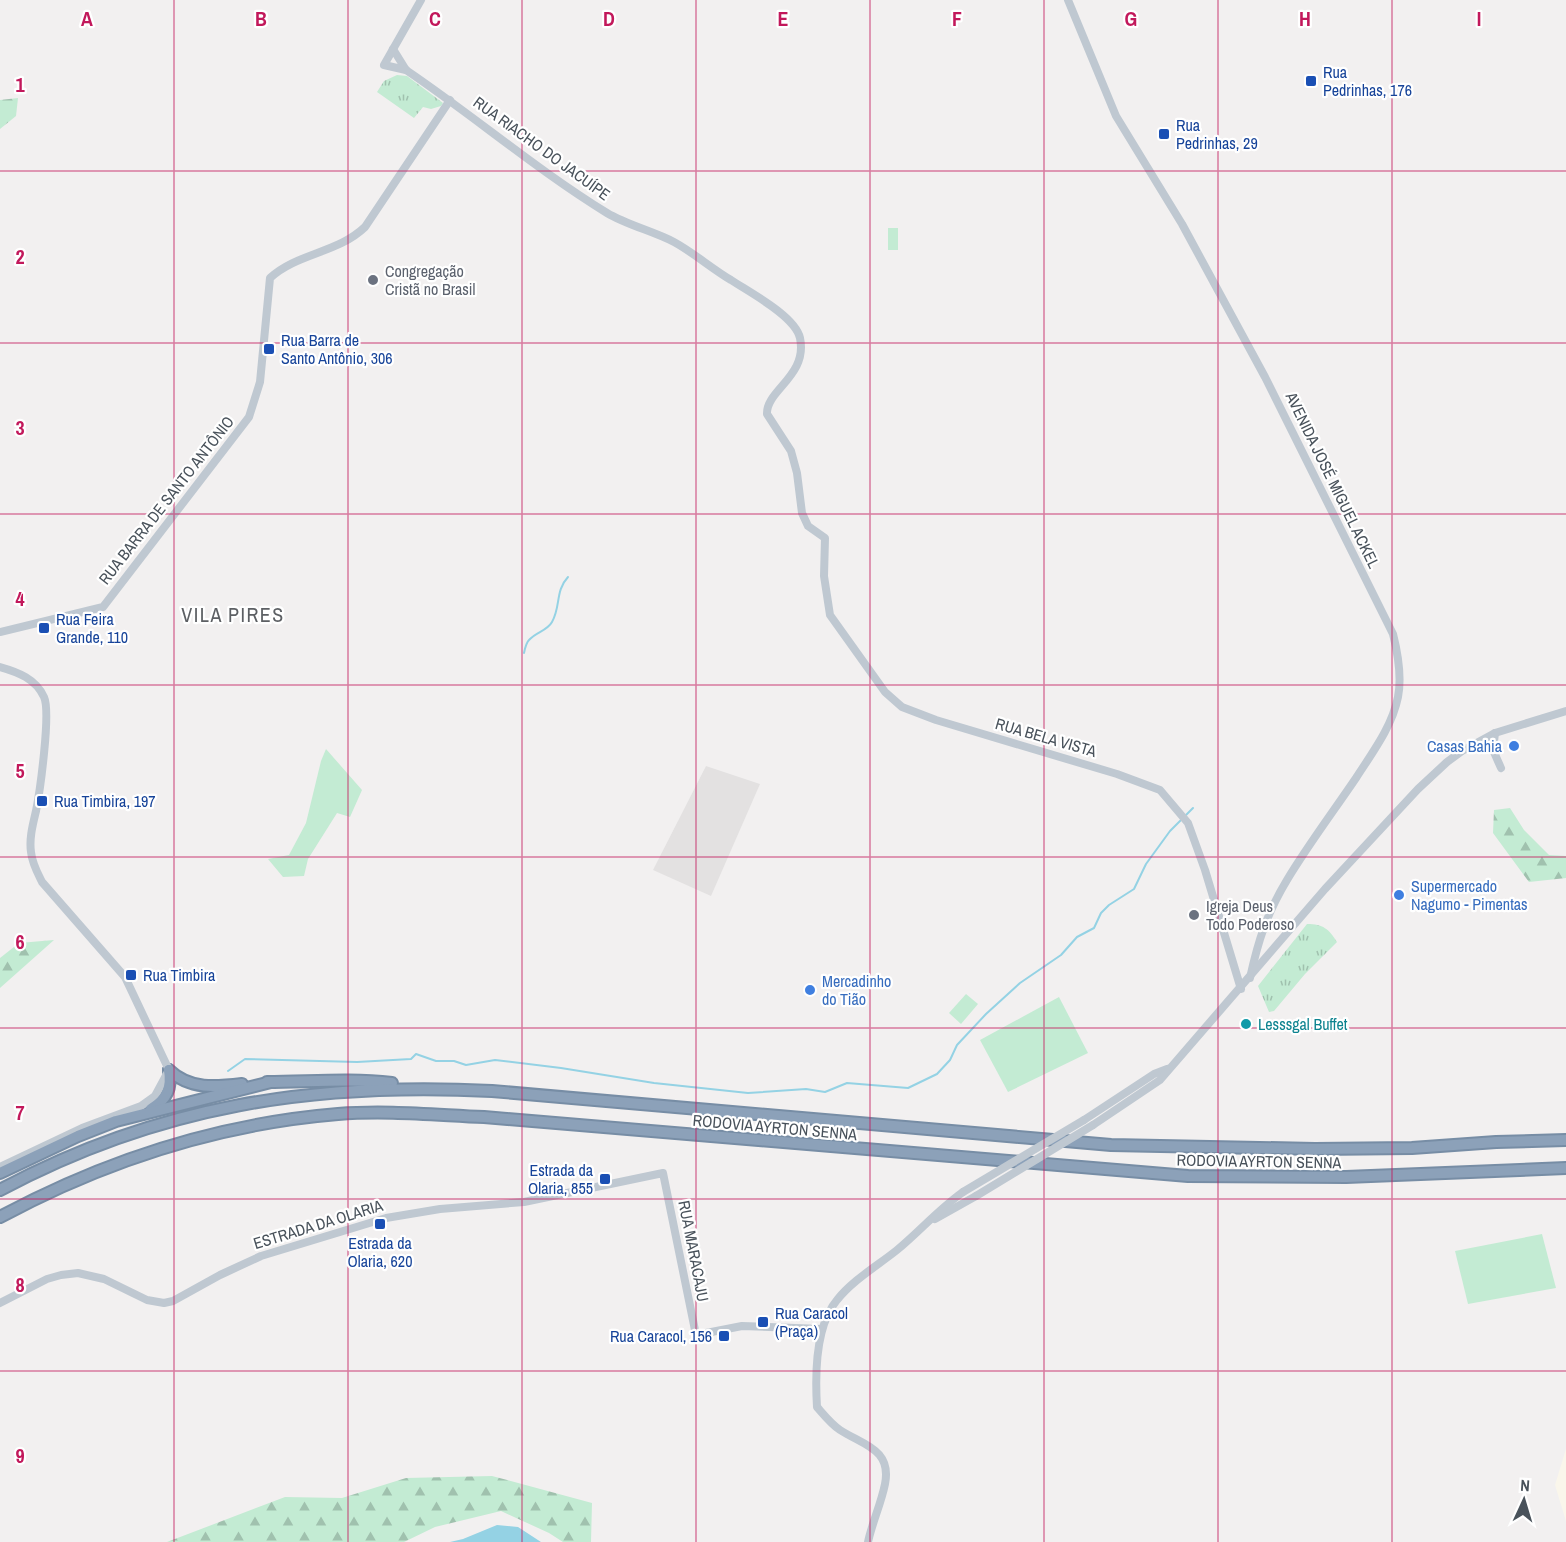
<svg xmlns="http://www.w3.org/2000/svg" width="1566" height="1542" font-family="'Archivo Narrow',sans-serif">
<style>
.commercial{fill:#faf6eb}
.education{fill:#e3e1e1}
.grass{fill:#c3ebd3}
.forest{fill:url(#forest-firs)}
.park{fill:url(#park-tufts)}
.water{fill:#94d2e4}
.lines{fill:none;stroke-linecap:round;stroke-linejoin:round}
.stream{stroke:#94d2e4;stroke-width:2}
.highway-casing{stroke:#778da5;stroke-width:14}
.secondary{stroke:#bfc8d1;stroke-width:8}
.highway{stroke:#8ca1b9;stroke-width:10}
.secondary-bridge{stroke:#bfc8d1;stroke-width:8}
.grid{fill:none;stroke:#c2185b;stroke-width:1.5;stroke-opacity:0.55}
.transit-dot{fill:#1a4fb4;stroke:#fff;stroke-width:2}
.worship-dot{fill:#6b7280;stroke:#fff;stroke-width:2}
.shop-dot{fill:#3f7fe0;stroke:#fff;stroke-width:2}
.culture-dot{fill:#0f9aa8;stroke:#fff;stroke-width:2}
.labels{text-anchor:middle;stroke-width:4.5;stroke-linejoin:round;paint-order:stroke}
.transit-label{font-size:16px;fill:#164399;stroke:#fff;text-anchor:start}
.street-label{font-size:16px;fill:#49525b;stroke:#fff}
.worship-label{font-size:16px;fill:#5b616d;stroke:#fff;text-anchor:start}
.shop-label{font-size:16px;fill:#366cbe;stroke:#fff;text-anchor:start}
.culture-label{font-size:16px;fill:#0d838f;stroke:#fff;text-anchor:start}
.quarter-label{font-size:20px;letter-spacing:1.5px;fill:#5d6064;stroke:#fff}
.grid-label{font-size:20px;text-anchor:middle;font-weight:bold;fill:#c2185b;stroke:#fff;stroke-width:4.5;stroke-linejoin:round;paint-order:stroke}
</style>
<defs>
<pattern id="forest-firs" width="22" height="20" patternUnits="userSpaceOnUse" patternTransform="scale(1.5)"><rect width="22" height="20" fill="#c3ebd3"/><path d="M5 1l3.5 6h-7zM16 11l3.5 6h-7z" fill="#a0c1ae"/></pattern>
<pattern id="park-tufts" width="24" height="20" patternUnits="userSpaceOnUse" patternTransform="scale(1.5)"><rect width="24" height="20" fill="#c3ebd3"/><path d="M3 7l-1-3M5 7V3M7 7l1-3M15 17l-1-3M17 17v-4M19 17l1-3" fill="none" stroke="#a0c1ae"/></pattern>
</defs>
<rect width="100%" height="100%" fill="#f2f0f0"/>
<path class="commercial" d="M1566,1449V1521L1555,1485Z"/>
<path class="education" d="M706,766L760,784L711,896L653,870Z"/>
<g class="grass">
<rect x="888" y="228" width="10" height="22"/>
<path d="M326,749L362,790L350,817L337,813L308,859L304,876L283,877L268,859L289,855L306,823L321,761Z"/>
<path d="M966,994L978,1004L961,1024L949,1013Z"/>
<path d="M1059,997L1088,1053L1008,1092L980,1040Z"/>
<path d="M1542,1234L1556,1288L1468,1304L1455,1251Z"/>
</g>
<g class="forest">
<path d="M18,98L16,116L0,129V100Z"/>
<path d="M1510,808L1524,830L1549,855L1566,856V878L1529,882L1493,833L1494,810Z"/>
<path d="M54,940L0,988V958L19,943Z"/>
<path d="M492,1476L592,1503L591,1542H563L549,1533L501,1511L435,1527L404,1542H167L285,1497L342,1498L406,1478Z"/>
</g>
<g class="park">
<path d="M397,75L407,76L443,103L441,106L431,109L423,107L414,118L377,92L384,81Z"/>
<path d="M1307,924C1323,924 1329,929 1337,942L1305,974L1274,1011L1269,1012L1258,986Z"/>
</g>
<path class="water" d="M497,1525L518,1527L541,1542H450L463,1539Z"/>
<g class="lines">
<g class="stream">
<path d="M524,653C525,648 526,643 529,640C536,632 547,631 552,622C561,606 555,591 568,577"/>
<path d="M1186,815L1193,808"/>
<path d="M228,1071L245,1059L357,1062L411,1059L416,1054L436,1061H454L466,1065L495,1060L561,1068L654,1083L748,1093L806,1089L825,1092L847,1083L908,1088L937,1074L950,1060L957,1045L986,1014L1020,983L1061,955L1077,937L1094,928L1101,913L1109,905L1134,889L1146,864L1170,831L1182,819"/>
</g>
<g class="highway-casing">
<g id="highway">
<path d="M169,1070C190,1090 216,1087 242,1084"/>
<path d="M267,1082C309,1082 350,1078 392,1083"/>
<path d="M151,1109C167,1099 172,1088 169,1070"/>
<path d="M0,1173L78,1136L116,1121L271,1082"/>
<path d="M0,1190C159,1105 314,1082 492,1091L1111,1145L1315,1149L1412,1148L1496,1142L1566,1140"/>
<path d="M0,1217C106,1160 217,1124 338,1114C386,1110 436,1115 484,1117L1188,1176L1346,1177L1566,1168"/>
</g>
</g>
<g class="secondary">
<path d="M1068,0L1116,116L1182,224L1265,377L1393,634C1398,654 1402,677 1398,697C1392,727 1372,753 1356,778C1333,812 1308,845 1287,880C1267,913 1258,941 1250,978"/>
<path d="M393,49L406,70C474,116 537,170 607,213C627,225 653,231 674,242C694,253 711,268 731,280C749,292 795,316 800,338C808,376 766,390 767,414L791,451L797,473L802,513L808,526L825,538L824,576L830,615L885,692L902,707L936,720L1117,774L1160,790L1188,823L1205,870L1241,989"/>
<path d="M406,70L384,65L421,0"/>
<path d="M0,632L103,607L249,417L260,382L270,278C297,253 338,253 365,227L450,100"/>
<path d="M0,667C18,672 36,679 44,697C51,712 40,791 36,811C33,824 29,838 31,852C32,863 37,872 42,882L125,977L169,1070L155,1096L141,1106L82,1128L0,1167"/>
<path d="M1495,733L1493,750L1501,768"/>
<path d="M1084,1120L1154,1074L1167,1069"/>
<path d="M1093,1125L1160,1080L1325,889L1418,789L1447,762L1462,751L1495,733L1566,711"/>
<path d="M935,1219L976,1196"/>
<path d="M0,1303L47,1279L61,1275L78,1273L104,1279L147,1300L164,1303L173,1301L220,1275L261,1256L386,1218L440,1209L524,1202L663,1173L696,1335L742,1326L822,1329"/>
<path d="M868,1542C872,1523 881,1504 885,1484C892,1449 863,1445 840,1430C831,1424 824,1415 817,1407C815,1374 815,1326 837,1300C853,1280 877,1266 897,1250C920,1231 939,1209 963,1192"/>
</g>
<use href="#highway" class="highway"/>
<g class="secondary-bridge">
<path d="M963,1192L1084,1120"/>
<path d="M976,1196L1093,1125"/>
</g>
</g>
<path class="grid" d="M174,0V1542M348,0V1542M522,0V1542M696,0V1542M870,0V1542M1044,0V1542M1218,0V1542M1392,0V1542M0,171H1566M0,343H1566M0,514H1566M0,685H1566M0,857H1566M0,1028H1566M0,1199H1566M0,1371H1566"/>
<g class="transit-dot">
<rect x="1305" y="75" width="12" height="12" rx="3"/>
<rect x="1158" y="128" width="12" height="12" rx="3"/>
<rect x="263" y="343" width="12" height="12" rx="3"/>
<rect x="38" y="622" width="12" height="12" rx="3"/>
<rect x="36" y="795" width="12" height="12" rx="3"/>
<rect x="125" y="969" width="12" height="12" rx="3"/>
<rect x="599" y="1173" width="12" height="12" rx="3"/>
<rect x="374" y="1218" width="12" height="12" rx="3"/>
<rect x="757" y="1316" width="12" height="12" rx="3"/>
<rect x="718" y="1330" width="12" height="12" rx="3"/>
</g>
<g class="worship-dot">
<circle cx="373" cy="280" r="6"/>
<circle cx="1194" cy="915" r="6"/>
</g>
<g class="shop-dot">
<circle cx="1514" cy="746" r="6"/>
<circle cx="1399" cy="895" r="6"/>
<circle cx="810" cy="990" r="6"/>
</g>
<circle class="culture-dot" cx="1246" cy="1024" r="6"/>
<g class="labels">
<g class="transit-label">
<text x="1323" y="78">Rua<tspan x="1323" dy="18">Pedrinhas, 176</tspan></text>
<text x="1176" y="131">Rua<tspan x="1176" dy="18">Pedrinhas, 29</tspan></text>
<text x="281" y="346">Rua Barra de<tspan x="281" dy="18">Santo Antônio, 306</tspan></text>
<text x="56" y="625">Rua Feira<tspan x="56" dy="18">Grande, 110</tspan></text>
<text x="54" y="807">Rua Timbira, 197</text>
<text x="143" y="981">Rua Timbira</text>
<text x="593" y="1176" text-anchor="end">Estrada da<tspan x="593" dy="18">Olaria, 855</tspan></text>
<text x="380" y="1249" text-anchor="middle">Estrada da<tspan x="380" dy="18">Olaria, 620</tspan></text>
<text x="775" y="1319">Rua Caracol<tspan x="775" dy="18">(Praça)</tspan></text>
<text x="712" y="1342" text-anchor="end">Rua Caracol, 156</text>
</g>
<g class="street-label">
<text transform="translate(542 148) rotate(36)" y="6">RUA RIACHO DO JACUÍPE</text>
<text transform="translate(1333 480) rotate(64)" y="6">AVENIDA JOSÉ MIGUEL ACKEL</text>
<text transform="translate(166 500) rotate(-52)" y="6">RUA BARRA DE SANTO ANTÔNIO</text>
<text transform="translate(1046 737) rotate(16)" y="6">RUA BELA VISTA</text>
<text transform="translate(775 1127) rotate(5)" y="6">RODOVIA AYRTON SENNA</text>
<text transform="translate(1259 1161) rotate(1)" y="6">RODOVIA AYRTON SENNA</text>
<text transform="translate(318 1224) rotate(-17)" y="6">ESTRADA DA OLARIA</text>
<text transform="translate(694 1251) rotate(79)" y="6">RUA MARACAJU</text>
</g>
<g class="worship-label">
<text x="385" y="277">Congregação<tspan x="385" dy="18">Cristã no Brasil</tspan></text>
<text x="1206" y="912">Igreja Deus<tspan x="1206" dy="18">Todo Poderoso</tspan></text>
</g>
<g class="shop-label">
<text x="1502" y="752" text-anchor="end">Casas Bahia</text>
<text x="1411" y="892">Supermercado<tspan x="1411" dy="18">Nagumo - Pimentas</tspan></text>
<text x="822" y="987">Mercadinho<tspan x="822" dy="18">do Tião</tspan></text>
</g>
<g class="culture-label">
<text x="1258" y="1030">Lesssgal Buffet</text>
</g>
<g class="quarter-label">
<text x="233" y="622">VILA PIRES</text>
</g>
</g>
<g class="grid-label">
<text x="87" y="26">A</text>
<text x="261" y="26">B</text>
<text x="435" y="26">C</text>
<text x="609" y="26">D</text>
<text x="783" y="26">E</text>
<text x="957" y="26">F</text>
<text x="1131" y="26">G</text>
<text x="1305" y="26">H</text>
<text x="1479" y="26">I</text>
<text x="20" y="92">1</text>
<text x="20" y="264">2</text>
<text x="20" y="435">3</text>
<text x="20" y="606">4</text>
<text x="20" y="778">5</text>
<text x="20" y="949">6</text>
<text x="20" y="1120">7</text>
<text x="20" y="1292">8</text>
<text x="20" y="1463">9</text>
</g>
<g transform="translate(1524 1500) rotate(4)" stroke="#ffffff" stroke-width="4.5" paint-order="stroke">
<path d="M0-4.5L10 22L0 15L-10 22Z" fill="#49525b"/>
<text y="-9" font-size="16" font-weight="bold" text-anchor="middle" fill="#49525b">N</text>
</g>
</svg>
